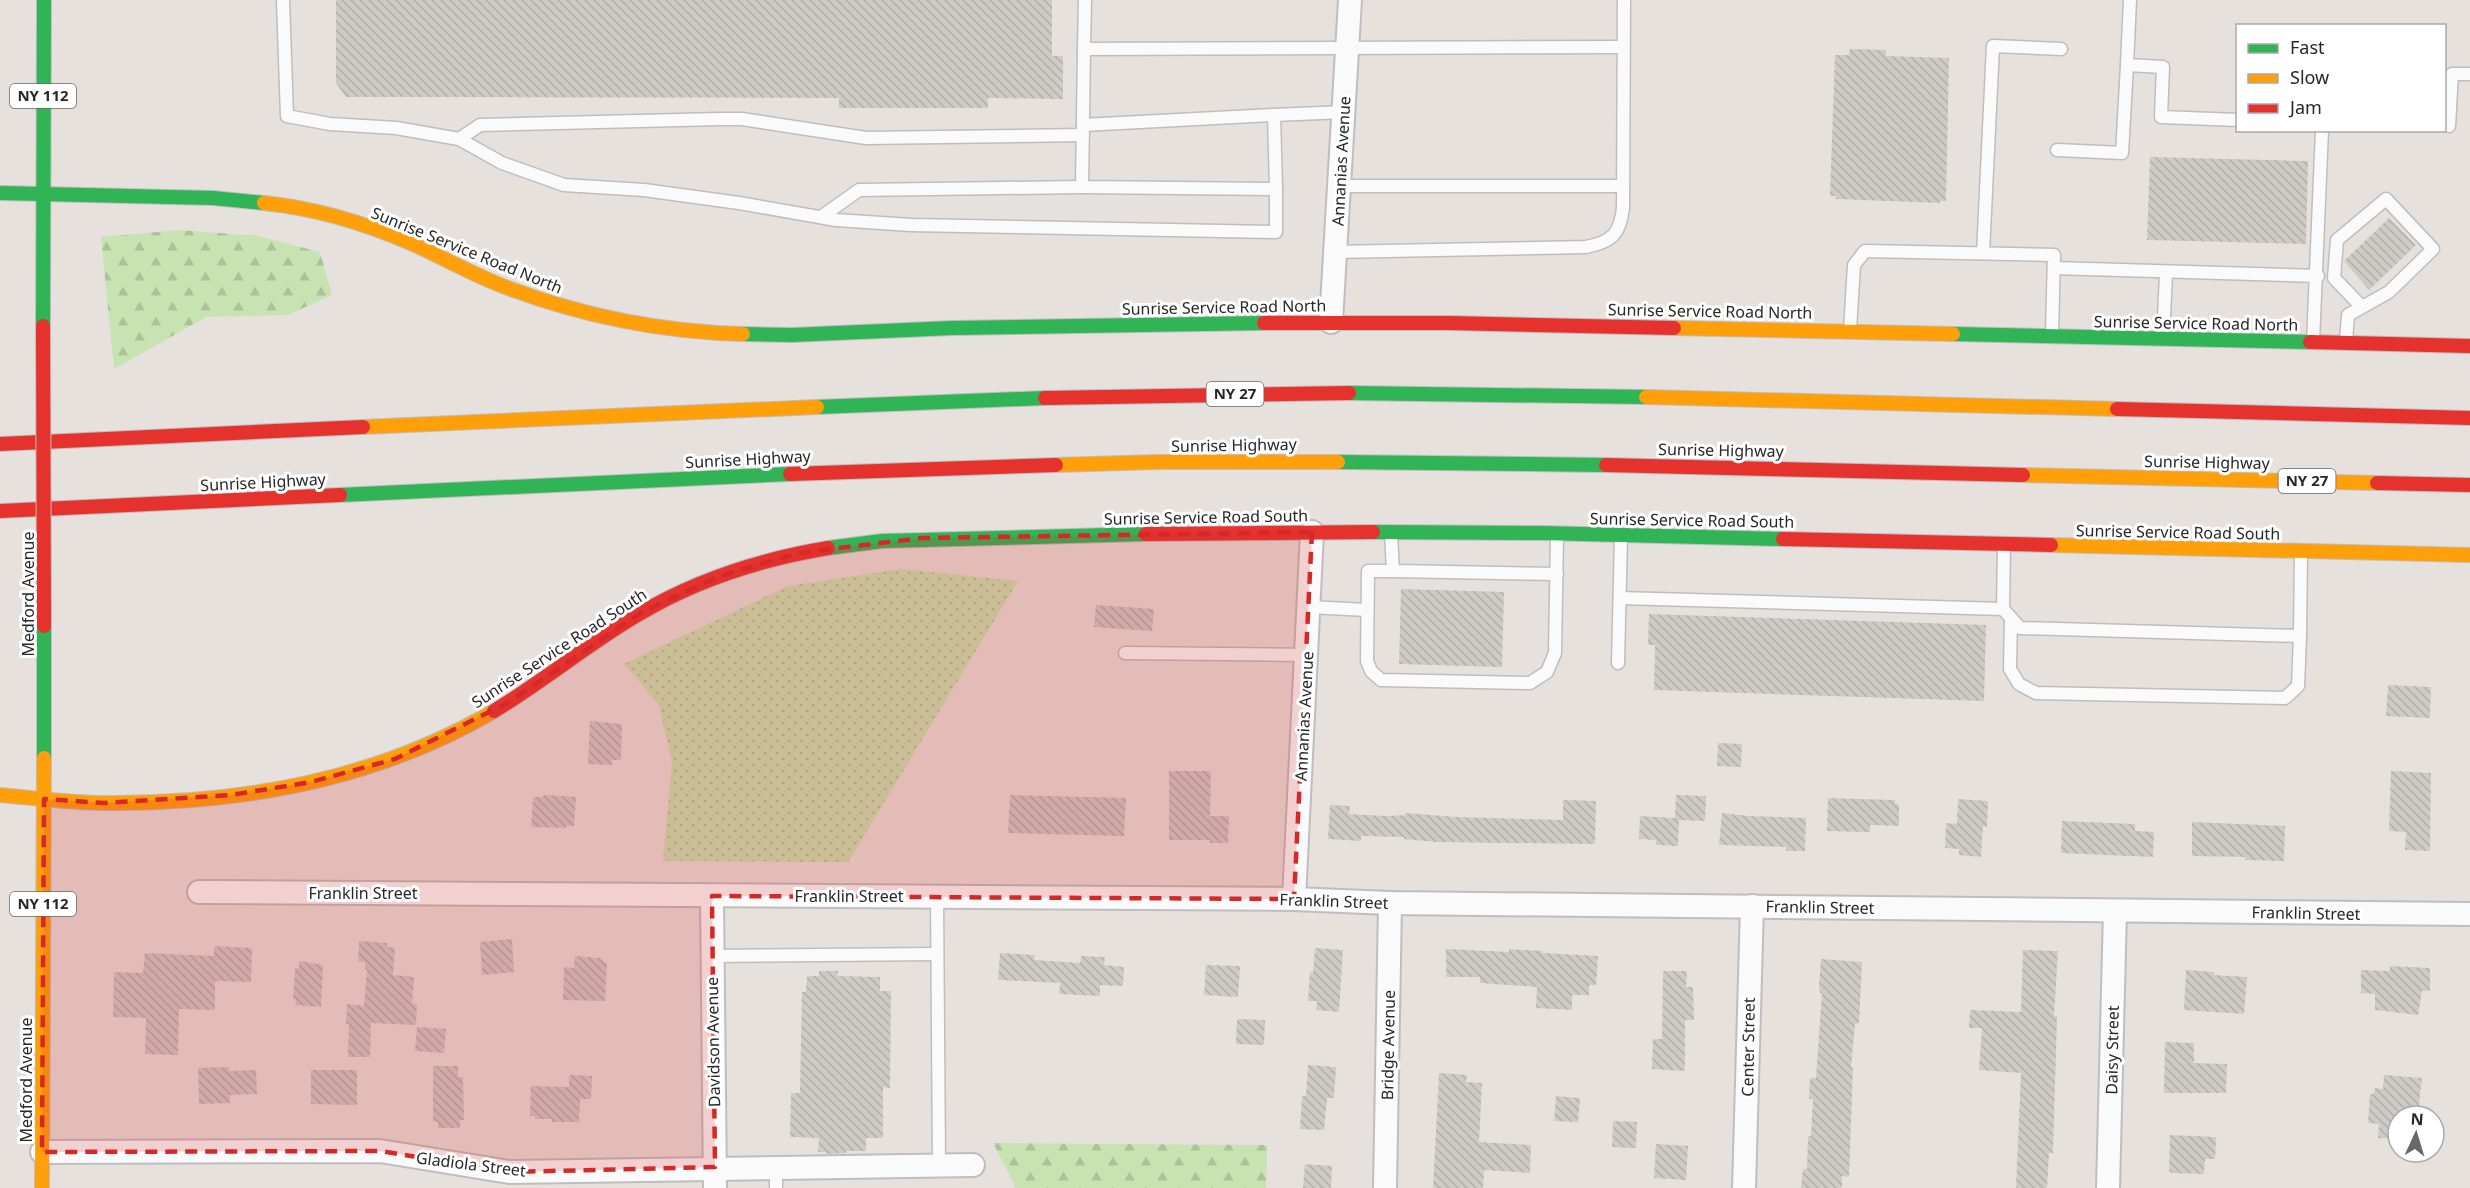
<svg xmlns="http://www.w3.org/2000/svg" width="2470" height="1188" font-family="'Noto Sans',sans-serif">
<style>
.grass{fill:url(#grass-dots)}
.forest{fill:url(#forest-firs)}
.building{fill:url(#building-back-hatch)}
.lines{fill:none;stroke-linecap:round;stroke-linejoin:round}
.lane-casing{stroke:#bfbdbe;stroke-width:15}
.street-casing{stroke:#bfbdbe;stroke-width:26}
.fast-casing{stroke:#bfbdbe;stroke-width:16}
.slow-casing{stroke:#bfbdbe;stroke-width:16}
.jam-casing{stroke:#bfbdbe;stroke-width:16}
.lane{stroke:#fbfafa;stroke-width:12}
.street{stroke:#fbfafa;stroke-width:22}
.fast{stroke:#30b455;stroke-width:14}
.slow{stroke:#ff9f0a;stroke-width:14}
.jam{stroke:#e5322d;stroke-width:14}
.jam-bridge-casing{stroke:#bfbdbb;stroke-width:16;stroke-linecap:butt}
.jam-bridge{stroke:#e5322d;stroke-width:14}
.marked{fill:#d62828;fill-opacity:0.2;stroke:#d62828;stroke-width:4.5;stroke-dasharray:12 8;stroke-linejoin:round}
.labels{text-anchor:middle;stroke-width:6;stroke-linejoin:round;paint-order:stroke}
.shield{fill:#fff;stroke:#686868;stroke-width:1.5}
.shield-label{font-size:15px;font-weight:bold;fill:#272727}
.street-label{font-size:16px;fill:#272727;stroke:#fff}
</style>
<defs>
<pattern id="grass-dots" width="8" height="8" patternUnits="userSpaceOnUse" patternTransform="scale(1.5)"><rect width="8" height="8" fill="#c8e3b2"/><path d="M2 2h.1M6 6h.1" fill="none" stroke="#acc399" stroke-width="1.8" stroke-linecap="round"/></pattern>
<pattern id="forest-firs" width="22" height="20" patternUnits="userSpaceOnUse" patternTransform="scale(1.5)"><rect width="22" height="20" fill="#c8e3b2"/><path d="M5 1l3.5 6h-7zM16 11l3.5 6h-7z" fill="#acc399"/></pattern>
<pattern id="building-back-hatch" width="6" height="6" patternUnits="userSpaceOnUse" patternTransform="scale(1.5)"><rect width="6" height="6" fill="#cecbc7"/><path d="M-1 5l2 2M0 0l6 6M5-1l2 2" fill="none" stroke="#b1aeab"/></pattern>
</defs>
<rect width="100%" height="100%" fill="#e6e1dc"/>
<path class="grass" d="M901,569L1018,581L848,862L663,861L672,762L659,705L624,664L788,586Z"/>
<g class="forest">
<path d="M179,230L258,236L320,252L332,295L288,315L206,317L114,369L101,237Z"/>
<path d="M993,1143L1267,1145L1266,1188H1016Z"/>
</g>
<g class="building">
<path d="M336,0H1052V56H1063V99L988,98V108H839V98L346,97L336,83Z"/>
<path d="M1850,49L1886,50V56L1949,58L1946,201H1940V203L1836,199V196H1830L1835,55H1849Z"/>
<path d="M2150,157L2308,161L2306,244L2147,240Z"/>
<path d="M2389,218L2416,245L2369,290L2344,261Z"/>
<path d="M1401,589L1504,592L1502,667L1399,664Z"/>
<path d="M1096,605L1154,609L1152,631L1094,627Z"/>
<path d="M1649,614L1986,625L1984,701L1654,690L1655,645H1648Z"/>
<path d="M2388,685L2431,687L2430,718L2386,716Z"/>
<path d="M590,721L622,724L621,760H612V765L588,764Z"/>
<path d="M1718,743L1742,744L1741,767L1717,766Z"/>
<path d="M1169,771H1211L1210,816H1229L1228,843H1210V840H1169Z"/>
<path d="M2391,771L2431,773L2430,851L2405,850L2406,832L2389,831Z"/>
<path d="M544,795L576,797L574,826H566V828L531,827L533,797H543Z"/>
<path d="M1010,795L1126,798L1124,836L1008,833Z"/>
<path d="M1676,795L1706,796L1705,821L1679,820L1678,846L1656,845V840L1639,839L1640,816L1675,818Z"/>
<path d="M1828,798L1895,800V804H1899V826L1870,825V832L1827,831Z"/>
<path d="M1958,799L1988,801L1987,827L1983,826L1981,857L1959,855V849L1945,848L1946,823L1957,824Z"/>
<path d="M1563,800L1596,801L1595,844L1436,842L1404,839V837L1361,836V841L1328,839L1330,805L1350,806L1349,814L1386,816L1406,815V813L1456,817L1563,820Z"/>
<path d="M1722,813L1748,816L1806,818L1805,851H1786V847L1719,845Z"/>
<path d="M2062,821L2135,824V831L2154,832L2153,857L2061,853Z"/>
<path d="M2192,822L2285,826L2284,861L2245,860L2246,857L2192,856Z"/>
<path d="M512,939L514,972L482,975L480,942Z"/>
<path d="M359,941L387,943V947L395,948L393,975L414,977L412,1003L417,1004L416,1025L371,1023L370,1057H348L349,1024H346L347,1004L364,1006L367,969H365V962L358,961Z"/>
<path d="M214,946L252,948L251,982L215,981V1010L179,1009L178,1055L145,1054L146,1018L113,1017L114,972L143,973L145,953L214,956Z"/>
<path d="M1315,948L1343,950L1339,1012L1316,1010L1317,1001H1308L1310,972L1313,973Z"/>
<path d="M1446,949L1509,952V949L1522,950L1542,951V953L1598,956L1596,985H1589V995H1572V1010L1536,1008L1537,987L1480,983V977H1446Z"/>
<path d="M2023,950L2058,951L2054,1016H2057L2053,1153H2049L2047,1188H2016L2021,1073L1979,1070L1982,1028H1969L1970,1010L2021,1012Z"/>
<path d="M1000,953L1035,955L1034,960L1080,963L1081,956L1105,957L1104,965L1124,967L1123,986L1100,985V996L1059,994L1060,983L998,980Z"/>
<path d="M575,956L600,958L607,964L605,1001L563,1000L564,967L574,968Z"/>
<path d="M1821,959L1862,962L1859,1023L1855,1024L1851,1067L1853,1068L1849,1177L1842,1176V1188H1801L1803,1169H1807L1808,1136H1811L1813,1099H1809L1810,1078H1816L1822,993H1820L1819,986Z"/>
<path d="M299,961L323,965L321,1007L295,1005L296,999H293L295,968H299Z"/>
<path d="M1206,965L1240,966L1238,997L1204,995Z"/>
<path d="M2390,966L2430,968V991H2422L2418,1015L2375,1010V994L2361,993V970L2390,971Z"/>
<path d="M2186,970L2214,972V975L2247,977L2244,1014L2184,1010Z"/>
<path d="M819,971H838L837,976L880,977V991H891L890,1088L883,1087V1138H866V1151H846V1153L826,1154V1152H818L819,1138L790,1137L791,1093H800L802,992H806L807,976H819Z"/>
<path d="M1663,971H1687L1686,987H1693L1694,1020H1685V1071L1652,1069L1653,1039H1662Z"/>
<path d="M1237,1019L1265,1020L1264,1045L1236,1044Z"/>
<path d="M417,1027L446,1029L444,1053L415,1051Z"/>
<path d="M2165,1042L2194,1043V1063L2227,1064L2226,1093H2164Z"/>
<path d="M1308,1065L1336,1067L1334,1098H1327L1324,1130L1300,1129L1302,1096H1306Z"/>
<path d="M433,1066H458V1077H463L464,1120H460V1128H438V1122L433,1121Z"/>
<path d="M229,1067V1071L256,1070L257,1094L230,1095V1103L199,1104L198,1068Z"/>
<path d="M311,1070H357V1105L311,1104Z"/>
<path d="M1439,1073L1467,1075L1466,1082L1482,1083L1479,1142L1531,1145L1530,1173L1484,1170L1483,1188H1433Z"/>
<path d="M569,1075L592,1076L591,1099H580L579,1122H552V1119H535V1116H530L531,1086L569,1087Z"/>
<path d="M2384,1075L2422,1078L2418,1114L2398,1116V1139L2378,1138L2379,1124L2368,1123L2370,1094H2374L2375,1088L2383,1089Z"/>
<path d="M1556,1096L1580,1098L1578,1122L1554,1121Z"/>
<path d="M1613,1121L1637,1122L1636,1148L1612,1147Z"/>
<path d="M2170,1135L2216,1137L2215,1159H2205L2204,1174L2172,1173L2169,1171Z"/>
<path d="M1656,1144L1688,1146L1686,1180L1654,1178Z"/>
<path d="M1305,1164L1332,1166L1331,1188H1303Z"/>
</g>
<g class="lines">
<g class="lane-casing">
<g id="lane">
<path d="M283,0L287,116L330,124L396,128L459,139L502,163L564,185L644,190L739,203L836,220L911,225L1276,232V189"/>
<path d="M2130,0L2127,65L2163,67L2161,117L2238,120"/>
<path d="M1084,49L1085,0"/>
<path d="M1344,112L1274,115L1276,189L1082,187L1084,49L1623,47"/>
<path d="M1083,125L1274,115"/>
<path d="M2449,126L2452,74H2470"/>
<path d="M459,139L480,125L719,119H742L866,138L1083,135"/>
<path d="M2057,150L2122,153L2127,65"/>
<path d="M1340,186H1623"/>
<path d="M821,217L859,190L1082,187"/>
<path d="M1335,252L1586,247C1612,242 1620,234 1623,208L1624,0"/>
<path d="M1983,253L1993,46L2061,49"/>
<path d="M2054,268L2318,276"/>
<path d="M1850,330L1854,265L1865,251L2054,255L2052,334"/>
<path d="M2163,338L2166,273"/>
<path d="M2346,341L2348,315L2389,292L2433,249L2386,199L2337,240L2334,278L2362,307"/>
<path d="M2313,342L2322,130"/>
<path d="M1391,534L1393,571L1557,574"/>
<path d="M2004,544L2003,609L2020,628L2300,636L2301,552"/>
<path d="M1393,571H1368L1367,661L1371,671L1381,680L1530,683L1547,672L1555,653L1557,535"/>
<path d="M1620,598L2003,609"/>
<path d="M1309,607L1367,610"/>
<path d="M2011,618L2010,669L2019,684L2036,693L2285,698L2298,686L2300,636"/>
<path d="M1125,653L1307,655"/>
<path d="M1618,663L1621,536"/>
<path d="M937,897L939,1165"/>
<path d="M712,956L937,954"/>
<path d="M776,1167V1188"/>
</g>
</g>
<g class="street-casing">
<g id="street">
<path d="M1331,322L1350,0"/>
<path d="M199,892L1294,899L1390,903L2470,914"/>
<path d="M712,896L715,1188"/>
<path d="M1294,899L1312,532"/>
<path d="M42,1152L380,1151L509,1172L973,1165"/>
<path d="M1385,1188L1390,903"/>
<path d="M1744,1188L1752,906"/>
<path d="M2108,1188L2115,911"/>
</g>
</g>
<g class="fast-casing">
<g id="fast">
<path d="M0,193L213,198L264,203"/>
<path d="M43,326L44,0"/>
<path d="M743,334L792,335L952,328L1264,323"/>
<path d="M1953,334L2310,342"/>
<path d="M1349,393L1646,397"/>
<path d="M817,407L1045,398"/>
<path d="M1338,462L1606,465"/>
<path d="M340,495L790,474"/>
<path d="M1373,532L1542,533L1783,539"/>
<path d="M828,548L882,541L1146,534"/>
<path d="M44,758V626"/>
</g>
</g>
<g class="slow-casing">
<g id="slow">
<path d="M264,203C314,208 367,224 413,244C444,258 475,276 508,288C583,316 663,332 743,334"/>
<path d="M1674,328L1953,334"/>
<path d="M1646,397L2117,409"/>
<path d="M363,427L817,407"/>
<path d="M1056,465L1157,462H1338"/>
<path d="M2023,475L2377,483"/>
<path d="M2051,545L2470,555"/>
<path d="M0,795C35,798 70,803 105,803C241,804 376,780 494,711"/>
<path d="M42,1188L44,758"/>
</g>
</g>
<g class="jam-casing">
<g id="jam">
<path d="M1264,323H1450L1674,328"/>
<path d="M2310,342L2470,346"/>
<path d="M1045,398L1349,393"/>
<path d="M2117,409L2470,418"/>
<path d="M0,444L363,427"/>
<path d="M1606,465L2023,475"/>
<path d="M790,474L1056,465"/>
<path d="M2377,483L2470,485"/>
<path d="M0,511L340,495"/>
<path d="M1146,534L1373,532"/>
<path d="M1783,539L2051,545"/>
<path d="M494,711C544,681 589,643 639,614C696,580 762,559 828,548"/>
</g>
</g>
<use href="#lane" class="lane"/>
<use href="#street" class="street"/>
<use href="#fast" class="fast"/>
<use href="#slow" class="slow"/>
<use href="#jam" class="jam"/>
<g class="jam-bridge-casing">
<path id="jam-bridge" d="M43,326L44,626"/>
</g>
<use href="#jam-bridge" class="jam-bridge"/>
</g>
<path class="marked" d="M1312,532L1294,899L712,896L715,1167L509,1172L380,1151L42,1152L44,799L104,803L231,795L311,782L395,759L509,702L642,612L720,576L798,553L922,538Z"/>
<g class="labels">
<g class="shield">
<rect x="10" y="84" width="66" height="24" rx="4.5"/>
<rect x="1206.5" y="382" width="57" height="24" rx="4.5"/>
<rect x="2278.5" y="469" width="57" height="24" rx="4.5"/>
<rect x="10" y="892" width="66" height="24" rx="4.5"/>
</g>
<g class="shield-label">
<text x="43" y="101">NY 112</text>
<text x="1235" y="399">NY 27</text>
<text x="2307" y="486">NY 27</text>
<text x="43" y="909">NY 112</text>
</g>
<g class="street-label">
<text transform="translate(1341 161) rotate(-87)" y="6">Annanias Avenue</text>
<text transform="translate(467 250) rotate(22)" y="6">Sunrise Service Road North</text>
<text transform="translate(1224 307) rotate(-1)" y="6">Sunrise Service Road North</text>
<text transform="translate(1710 311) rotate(1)" y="6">Sunrise Service Road North</text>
<text transform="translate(2196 323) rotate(1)" y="6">Sunrise Service Road North</text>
<text transform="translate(1234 445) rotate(-1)" y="6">Sunrise Highway</text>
<text transform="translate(1721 450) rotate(1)" y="6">Sunrise Highway</text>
<text transform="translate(748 459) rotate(-3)" y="6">Sunrise Highway</text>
<text transform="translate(2207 462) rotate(1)" y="6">Sunrise Highway</text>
<text transform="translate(263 482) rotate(-3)" y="6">Sunrise Highway</text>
<text transform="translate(1206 517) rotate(-1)" y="6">Sunrise Service Road South</text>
<text transform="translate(1692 520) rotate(1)" y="6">Sunrise Service Road South</text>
<text transform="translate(2178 532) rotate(1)" y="6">Sunrise Service Road South</text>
<text transform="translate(28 594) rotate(-90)" y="6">Medford Avenue</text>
<text transform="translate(559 648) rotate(-33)" y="6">Sunrise Service Road South</text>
<text transform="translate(1304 716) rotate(-87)" y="6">Annanias Avenue</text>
<text x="363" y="899">Franklin Street</text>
<text x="849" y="902">Franklin Street</text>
<text transform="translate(1334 901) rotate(2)" y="6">Franklin Street</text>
<text transform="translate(1820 907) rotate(1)" y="6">Franklin Street</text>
<text transform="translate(2306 913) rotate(1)" y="6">Franklin Street</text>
<text transform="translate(713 1042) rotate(-91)" y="6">Davidson Avenue</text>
<text transform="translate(1388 1045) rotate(-89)" y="6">Bridge Avenue</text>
<text transform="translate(1748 1047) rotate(-89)" y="6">Center Street</text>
<text transform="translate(2112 1050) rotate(-89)" y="6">Daisy Street</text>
<text transform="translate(26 1080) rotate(-90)" y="6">Medford Avenue</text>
<text transform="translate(471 1164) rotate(7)" y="6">Gladiola Street</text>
</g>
</g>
<rect x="2236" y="24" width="210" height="108" fill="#ffffff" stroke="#a9a9a9" stroke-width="1.5"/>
<rect x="2248" y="44" width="30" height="9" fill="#30b455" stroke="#a9a9a9" stroke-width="1.5"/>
<text x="2290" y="54" font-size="18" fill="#272727">Fast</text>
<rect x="2248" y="74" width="30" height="9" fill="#ff9f0a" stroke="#a9a9a9" stroke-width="1.5"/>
<text x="2290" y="84" font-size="18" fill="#272727">Slow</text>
<rect x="2248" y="104" width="30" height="9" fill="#e5322d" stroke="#a9a9a9" stroke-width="1.5"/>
<text x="2290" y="114" font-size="18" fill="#272727">Jam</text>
<g transform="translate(2416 1134) rotate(4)"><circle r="28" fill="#ffffff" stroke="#a9a9a9" stroke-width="1.5"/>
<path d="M0-4.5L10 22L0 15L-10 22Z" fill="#6a6866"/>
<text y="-9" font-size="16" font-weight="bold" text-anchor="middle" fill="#272727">N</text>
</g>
</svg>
